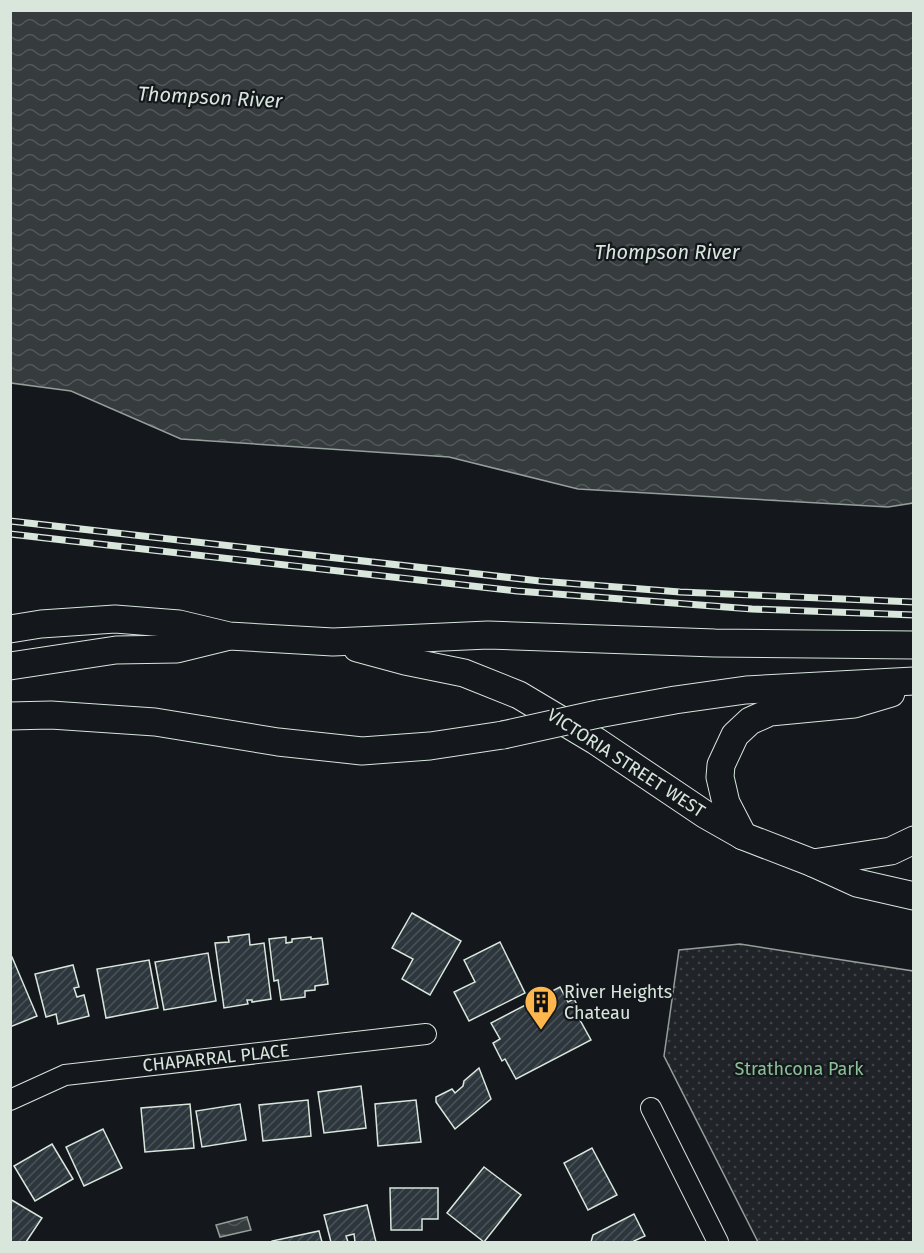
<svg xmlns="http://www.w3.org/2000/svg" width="924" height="1253" font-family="'Fira Sans',sans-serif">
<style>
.park{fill:url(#park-dots);stroke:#939e99;stroke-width:1.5}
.water{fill:url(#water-waves);stroke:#939e99;stroke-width:1.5}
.building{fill:url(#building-hatch);stroke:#d8e6dc;stroke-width:1.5}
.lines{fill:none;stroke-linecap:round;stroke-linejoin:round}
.minor-casing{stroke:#d8e6dc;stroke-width:22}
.secondary-casing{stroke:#d8e6dc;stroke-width:29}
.minor{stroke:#14181c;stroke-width:20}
.secondary{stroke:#14181c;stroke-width:27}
.rail-casing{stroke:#d8e6dc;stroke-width:7}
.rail{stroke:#14181c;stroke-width:4.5;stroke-dasharray:14;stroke-linecap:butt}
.secondary-bridge-casing{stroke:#d8e6dc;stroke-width:29;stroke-linecap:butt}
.secondary-bridge{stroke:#14181c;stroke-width:27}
.labels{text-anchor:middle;stroke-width:4.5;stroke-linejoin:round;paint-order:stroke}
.street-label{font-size:18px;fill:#d8e6dc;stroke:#14181c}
.poi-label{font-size:18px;fill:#d8e6dc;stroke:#14181c;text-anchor:start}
.park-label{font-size:18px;fill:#8ac095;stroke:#14181c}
.water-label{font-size:20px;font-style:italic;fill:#d8e6dc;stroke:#14181c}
</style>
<defs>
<pattern id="park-dots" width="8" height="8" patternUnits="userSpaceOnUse" patternTransform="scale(1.5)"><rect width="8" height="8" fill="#202428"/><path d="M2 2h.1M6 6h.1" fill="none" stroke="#404447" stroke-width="1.8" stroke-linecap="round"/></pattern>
<pattern id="water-waves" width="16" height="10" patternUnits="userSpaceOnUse" patternTransform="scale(1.5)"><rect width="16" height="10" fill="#363b3e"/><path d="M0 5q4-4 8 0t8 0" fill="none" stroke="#525759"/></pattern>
<pattern id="building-hatch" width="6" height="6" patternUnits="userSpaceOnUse" patternTransform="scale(1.5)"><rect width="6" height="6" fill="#2c363c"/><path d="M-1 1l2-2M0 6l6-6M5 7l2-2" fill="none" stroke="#4a5358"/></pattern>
</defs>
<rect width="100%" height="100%" fill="#14181c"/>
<path class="park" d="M740,944L913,971V1242H758L664,1056L679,950Z"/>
<g class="water">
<path d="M11,10L913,11V503L888,507L578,489L449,457L181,439L71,391L11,383Z"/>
<path d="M247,1217L251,1230L220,1237L216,1225Z"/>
</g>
<g class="building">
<path d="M412,913L461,941L430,995L402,979L413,959L392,948Z"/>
<path d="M249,934L250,945L264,943L271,999L252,1002V1000H247L248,1004L224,1008L215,943L229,942L228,937Z"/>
<path d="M286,937V943L292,942V939L311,937V939L322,938L328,984L315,986V990L305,991V997L281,1000L278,980L274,981L269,939Z"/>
<path d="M500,942L525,993L469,1021L454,992L475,982L464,960Z"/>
<path d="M208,953L216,1001L164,1010L155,962Z"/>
<path d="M12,957L37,1016L10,1027V958Z"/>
<path d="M149,960L158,1008L106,1018L97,969Z"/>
<path d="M73,965L79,987L74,988L77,997L84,995L89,1016L58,1024L56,1014L46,1017L35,974Z"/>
<path d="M560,987L568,1002L574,999L584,1018L580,1020L591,1040L516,1079L505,1059L502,1061L493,1043L500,1039L491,1023Z"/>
<path d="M479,1068L491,1099L455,1129L436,1102V1097L452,1089L455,1093L463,1086L464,1081Z"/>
<path d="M361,1086L366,1128L324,1133L318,1092Z"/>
<path d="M308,1100L311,1136L263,1141L259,1105Z"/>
<path d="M416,1100L421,1142L378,1146L375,1104Z"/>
<path d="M190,1104L194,1148L145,1152L141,1108Z"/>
<path d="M240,1104L246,1140L202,1147L196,1111Z"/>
<path d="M103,1129L122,1168L84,1186L66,1147Z"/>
<path d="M52,1144L73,1179L35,1201L14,1166Z"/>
<path d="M592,1148L617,1195L588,1210L564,1163Z"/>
<path d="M484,1167L521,1195L484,1242L447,1213Z"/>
<path d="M390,1188H438V1219H422V1230H391Z"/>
<path d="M10,1199L42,1218L26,1242H10Z"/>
<path d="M367,1205L376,1242H355L354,1234L346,1236L348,1242H331L324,1215Z"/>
<path d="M634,1214L645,1236L634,1241L635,1242H591L593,1235Z"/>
<path d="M319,1231L322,1242H272V1241Z"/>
</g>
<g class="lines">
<g class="minor-casing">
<g id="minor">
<path d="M10,1100L65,1075L426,1034"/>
<path d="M651,1108L718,1242"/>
</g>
</g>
<g class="secondary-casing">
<g id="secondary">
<path d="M10,629L41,624L115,619L179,624L229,636L333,642L488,635L715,643L914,645"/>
<path d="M357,648L405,661L464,673L519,695L596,741L706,815L743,836L813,863L857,883L914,896"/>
<path d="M10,666L116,650L177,649L226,637"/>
<path d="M598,714L675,700L746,690L914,681"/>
<path d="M10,716L51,715L155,722L278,742L362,751L430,746L503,735"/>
<path d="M743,836L726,803L720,777L721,765L735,735L750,721L770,712L854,704L891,693"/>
<path d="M813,863L891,851L914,840"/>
</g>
</g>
<use href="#minor" class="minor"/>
<use href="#secondary" class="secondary"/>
<g class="rail-casing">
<g id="rail">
<path d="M10,521L540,581L680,592L914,602"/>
<path d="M10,534L517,591L752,609L914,615"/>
</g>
</g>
<use href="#rail" class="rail"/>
<g class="secondary-bridge-casing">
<path id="secondary-bridge" d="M503,735L598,714"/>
</g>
<use href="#secondary-bridge" class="secondary-bridge"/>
</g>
<defs>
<g id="building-pin" transform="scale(1.725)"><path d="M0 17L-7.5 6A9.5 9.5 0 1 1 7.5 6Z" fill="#ffb74d" stroke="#14181c"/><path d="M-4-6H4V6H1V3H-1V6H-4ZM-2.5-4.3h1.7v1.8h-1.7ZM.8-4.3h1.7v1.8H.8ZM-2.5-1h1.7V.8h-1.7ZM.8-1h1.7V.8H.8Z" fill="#111"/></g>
</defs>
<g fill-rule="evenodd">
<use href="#building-pin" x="541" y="1002"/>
</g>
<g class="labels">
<g class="street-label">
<text transform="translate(626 763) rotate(33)" y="6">VICTORIA STREET WEST</text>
<text transform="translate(216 1058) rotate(-6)" y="6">CHAPARRAL PLACE</text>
</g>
<g class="poi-label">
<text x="564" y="998">River Heights<tspan x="564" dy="21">Chateau</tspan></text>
</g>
<g class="park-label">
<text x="799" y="1075">Strathcona Park</text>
</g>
<g class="water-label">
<text transform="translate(210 97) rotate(3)" y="7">Thompson River</text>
<text x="667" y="259">Thompson River</text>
</g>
</g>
<rect width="924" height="1253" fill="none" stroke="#d8e6dc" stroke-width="24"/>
</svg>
